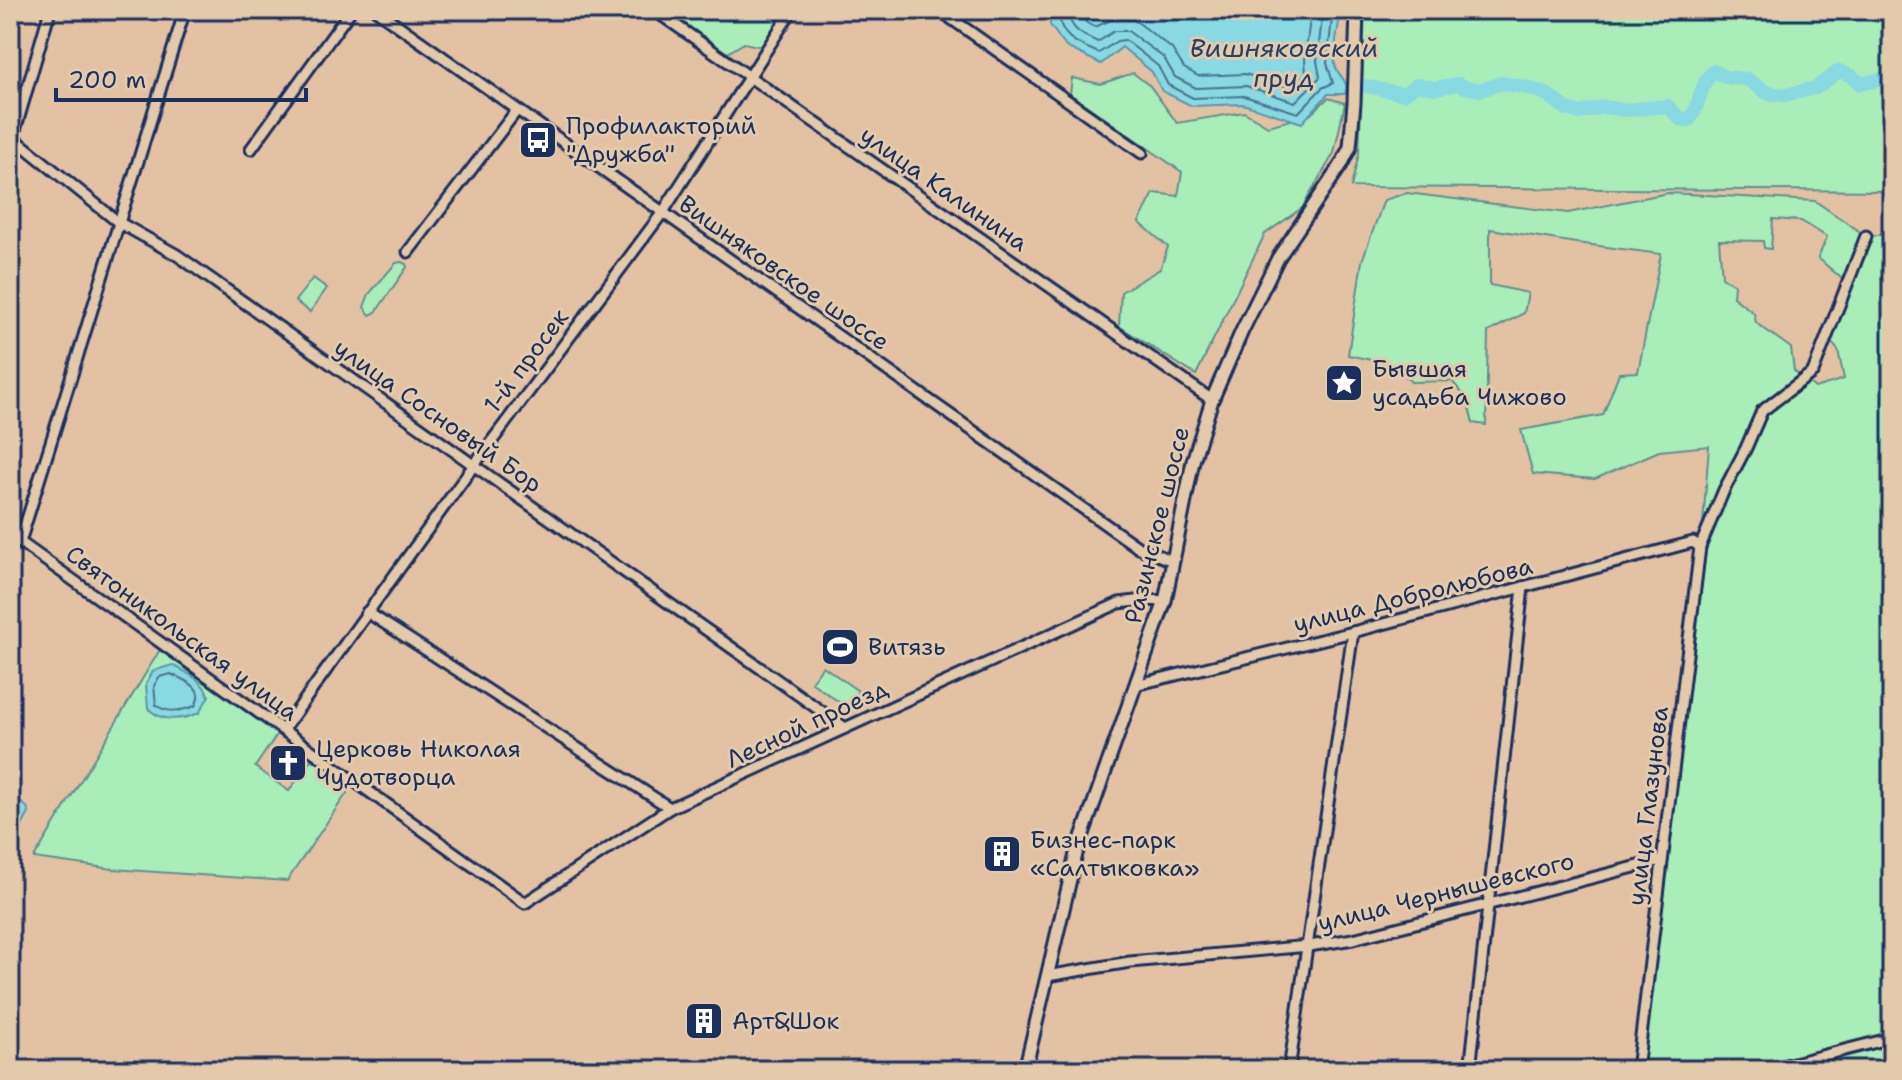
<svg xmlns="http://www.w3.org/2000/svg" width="1902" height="1080" font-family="'Shantell Sans',sans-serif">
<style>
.green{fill:#a9eeb9;stroke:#628e8c;stroke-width:2;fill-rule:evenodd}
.water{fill:#88d9e1;stroke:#5c95ad;stroke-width:2}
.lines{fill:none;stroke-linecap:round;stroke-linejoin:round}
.shore{stroke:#477392;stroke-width:2}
.river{stroke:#88d9e1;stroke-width:14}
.minor-casing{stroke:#1b2f5e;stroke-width:15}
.major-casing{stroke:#1b2f5e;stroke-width:17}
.minor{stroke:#e2caaa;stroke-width:9}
.major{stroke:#e2caaa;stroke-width:11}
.labels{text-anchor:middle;stroke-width:6;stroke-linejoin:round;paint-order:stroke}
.poi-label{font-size:24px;fill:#1b2f5e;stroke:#e2caaa;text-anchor:start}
.street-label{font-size:24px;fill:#1b2f5e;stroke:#e2caaa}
.water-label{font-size:26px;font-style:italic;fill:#26406b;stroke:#e2caaa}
</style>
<rect width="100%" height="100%" fill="#e3c2a4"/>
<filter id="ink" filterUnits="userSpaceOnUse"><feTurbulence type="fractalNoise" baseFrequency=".0125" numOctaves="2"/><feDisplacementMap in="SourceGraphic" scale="16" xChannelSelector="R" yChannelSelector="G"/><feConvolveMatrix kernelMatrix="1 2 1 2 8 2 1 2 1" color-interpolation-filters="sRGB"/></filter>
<g filter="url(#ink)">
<g class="green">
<path d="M666,10H787L762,47L744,43L726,54Z"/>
<path d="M1365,10H1892V191L1351,187L1359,153Z"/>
<path d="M1133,73L1150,86L1177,123L1244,112L1268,126L1310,115L1328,98L1345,103L1334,153L1302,208L1265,234L1196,375L1119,326L1121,292L1160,269L1168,247L1139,222L1154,193L1178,196L1182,172L1070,94L1072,78L1101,84Z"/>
<path d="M1407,193L1568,213L1668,193L1815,201L1866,236L1892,234V1070H1639L1662,860L1693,644V577L1703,524L1709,446L1659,451L1595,479L1533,474L1521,430L1603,415L1619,373L1638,372L1661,254L1576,243L1490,229V285L1528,293L1524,313L1488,332L1486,425L1473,423L1467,399L1452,381L1411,382L1395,365L1348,355L1362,261L1384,200ZM1773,219L1801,221L1827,237L1818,258L1849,285L1845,306L1836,316L1830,341L1838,350L1844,379L1815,388L1794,371L1791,348L1756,323L1754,313L1733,297L1734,284L1722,277L1719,240L1763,241L1764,248L1771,249Z"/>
<path d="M401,262L406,264L407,267L376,312L370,315L364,307L369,294L396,263Z"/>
<path d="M313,278L327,288L310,312L295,301Z"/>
<path d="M161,648L278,733L255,767L289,791L312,759L351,787L287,881L113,869L34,858Z"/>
<path d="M823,666L858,691L846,707L811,682Z"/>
</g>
<g class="water">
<path d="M1051,10H1341C1339,25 1333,49 1335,64C1338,79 1350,78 1345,94H1328L1302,123L1243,104L1192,106L1162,91L1152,72L1122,47L1101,64L1066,47L1050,25Z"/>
<path d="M172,665C188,673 202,679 209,696L199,713C182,720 161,723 148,708L146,684L153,671Z"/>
<path d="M20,802L27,807L29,813L19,832L10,840V821L14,818L10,812V803Z"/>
</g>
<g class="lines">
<g class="shore">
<path d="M1059,10C1058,37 1077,44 1099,53L1117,41L1125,40L1158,66L1168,85L1193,98L1244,96L1298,113L1322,88L1333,83L1327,63L1333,10"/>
<path d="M1069,10C1068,29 1082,35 1098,42L1114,31H1128L1164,58L1175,77L1196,88L1246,86L1295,102L1320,77L1317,61L1323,10"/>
<path d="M1081,10C1081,20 1087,24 1095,27L1113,19H1132L1140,24L1172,49L1184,68L1198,76L1245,74L1291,88L1306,73L1305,60L1311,10"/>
<path d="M171,674C186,681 206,687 195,706C182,711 167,714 156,705L154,686L159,677Z"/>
</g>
<path class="river" d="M1365,86L1404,94L1416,85L1436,88L1458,84L1468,88L1482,90L1501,83L1528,88L1546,94L1567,109L1580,113L1603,107L1626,110L1668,106L1680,119L1689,120C1701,106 1699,83 1714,71L1725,77L1747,79L1767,93L1785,95L1816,88L1839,71L1852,76L1860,84L1883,79L1892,85"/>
<g class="minor-casing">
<g id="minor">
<path d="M376,10L1139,548L1173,561"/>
<path d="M654,10L1212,400"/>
<path d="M939,10L1142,153"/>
<path d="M10,135L118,222L177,255L845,728"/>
<path d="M10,148L50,10"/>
<path d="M251,149L351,10"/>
<path d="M408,252L517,110"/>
<path d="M10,535L525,903L670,808L1119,603L1144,600L1165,601"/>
<path d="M20,542L185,10"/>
<path d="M367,612L670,808"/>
<path d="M1135,685L1353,632L1693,542L1700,547"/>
<path d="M283,730L474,465L663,212L792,10"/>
<path d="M1047,976L1130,962L1309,946L1353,939L1662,860"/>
<path d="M1289,1070L1353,632"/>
<path d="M1470,1070L1523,587"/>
<path d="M1637,1070L1700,547L1724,490L1746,448L1762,411L1813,372L1866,236"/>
<path d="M1766,1070L1892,1038"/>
</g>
</g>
<g class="major-casing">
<path id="major" d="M1025,1070L1076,854L1165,601L1193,461L1212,400L1242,331L1278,258L1341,165L1350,147L1354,103L1357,10"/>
</g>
<use href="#minor" class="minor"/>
<use href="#major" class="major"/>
</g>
</g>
<defs>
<g id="bus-square" transform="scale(2)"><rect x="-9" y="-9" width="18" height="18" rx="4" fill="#1b2f5e" stroke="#e2caaa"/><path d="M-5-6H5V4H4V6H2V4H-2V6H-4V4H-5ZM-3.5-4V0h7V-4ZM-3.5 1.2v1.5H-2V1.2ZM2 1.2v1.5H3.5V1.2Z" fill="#fff"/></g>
<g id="sight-square" transform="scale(2)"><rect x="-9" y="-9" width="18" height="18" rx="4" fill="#1b2f5e" stroke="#e2caaa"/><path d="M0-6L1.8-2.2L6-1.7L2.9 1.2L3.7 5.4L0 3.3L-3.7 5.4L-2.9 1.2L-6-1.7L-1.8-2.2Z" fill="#fff"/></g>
<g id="stadium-square" transform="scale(2)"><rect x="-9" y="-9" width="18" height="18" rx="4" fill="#1b2f5e" stroke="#e2caaa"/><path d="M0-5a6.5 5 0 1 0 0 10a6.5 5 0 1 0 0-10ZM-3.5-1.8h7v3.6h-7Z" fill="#fff"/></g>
<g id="church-square" transform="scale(2)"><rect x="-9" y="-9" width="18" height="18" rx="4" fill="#1b2f5e" stroke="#e2caaa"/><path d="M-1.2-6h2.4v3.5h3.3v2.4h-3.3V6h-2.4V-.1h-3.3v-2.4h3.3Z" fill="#fff"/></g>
<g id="building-square" transform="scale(2)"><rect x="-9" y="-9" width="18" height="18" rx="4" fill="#1b2f5e" stroke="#e2caaa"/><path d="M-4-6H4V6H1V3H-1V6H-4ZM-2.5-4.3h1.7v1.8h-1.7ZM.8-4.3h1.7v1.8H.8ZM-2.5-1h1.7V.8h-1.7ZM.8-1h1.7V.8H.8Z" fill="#fff"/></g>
</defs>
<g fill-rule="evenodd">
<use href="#bus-square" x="538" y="140"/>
<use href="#sight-square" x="1344" y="383"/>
<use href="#stadium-square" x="840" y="647"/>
<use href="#church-square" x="288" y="763"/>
<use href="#building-square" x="1002" y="854"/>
<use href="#building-square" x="704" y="1021"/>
</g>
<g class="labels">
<g class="poi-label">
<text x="566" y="134">Профилакторий<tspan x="566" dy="28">"Дружба"</tspan></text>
<text x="1372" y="377">Бывшая<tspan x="1372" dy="28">усадьба Чижово</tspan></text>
<text x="868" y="655">Витязь</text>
<text x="316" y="757">Церковь Николая<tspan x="316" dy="28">Чудотворца</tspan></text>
<text x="1030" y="848">Бизнес-парк<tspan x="1030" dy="28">«Салтыковка»</tspan></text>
<text x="732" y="1029">Арт&amp;Шок</text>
</g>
<g class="street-label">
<text transform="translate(944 189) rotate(35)" y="8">улица Калинина</text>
<text transform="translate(784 273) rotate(35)" y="8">Вишняковское шоссе</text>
<text transform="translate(526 361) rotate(-53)" y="8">1-й просек</text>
<text transform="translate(438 416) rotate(35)" y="8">улица Сосновый Бор</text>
<text transform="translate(1157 525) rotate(-76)" y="8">Разинское шоссе</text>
<text transform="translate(1413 595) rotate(-14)" y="8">улица Добролюбова</text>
<text transform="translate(182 633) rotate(36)" y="8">Святоникольская улица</text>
<text transform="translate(807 724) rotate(-25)" y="8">Лесной проезд</text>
<text transform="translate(1648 806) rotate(-83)" y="8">улица Глазунова</text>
<text transform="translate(1446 892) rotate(-14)" y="8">улица Чернышевского</text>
</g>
<g class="water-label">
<text x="1284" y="57">Вишняковский<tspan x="1284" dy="30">пруд</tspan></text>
</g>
</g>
<rect width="1902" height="1080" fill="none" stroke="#e2caaa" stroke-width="40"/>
<rect x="20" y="20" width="1862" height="1040" fill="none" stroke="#1b2f5e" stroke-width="3" filter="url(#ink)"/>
<path d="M56 88v12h250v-12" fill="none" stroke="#1b2f5e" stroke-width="4"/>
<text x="68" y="88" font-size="24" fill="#1b2f5e" stroke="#e2caaa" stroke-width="6" paint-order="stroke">200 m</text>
</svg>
